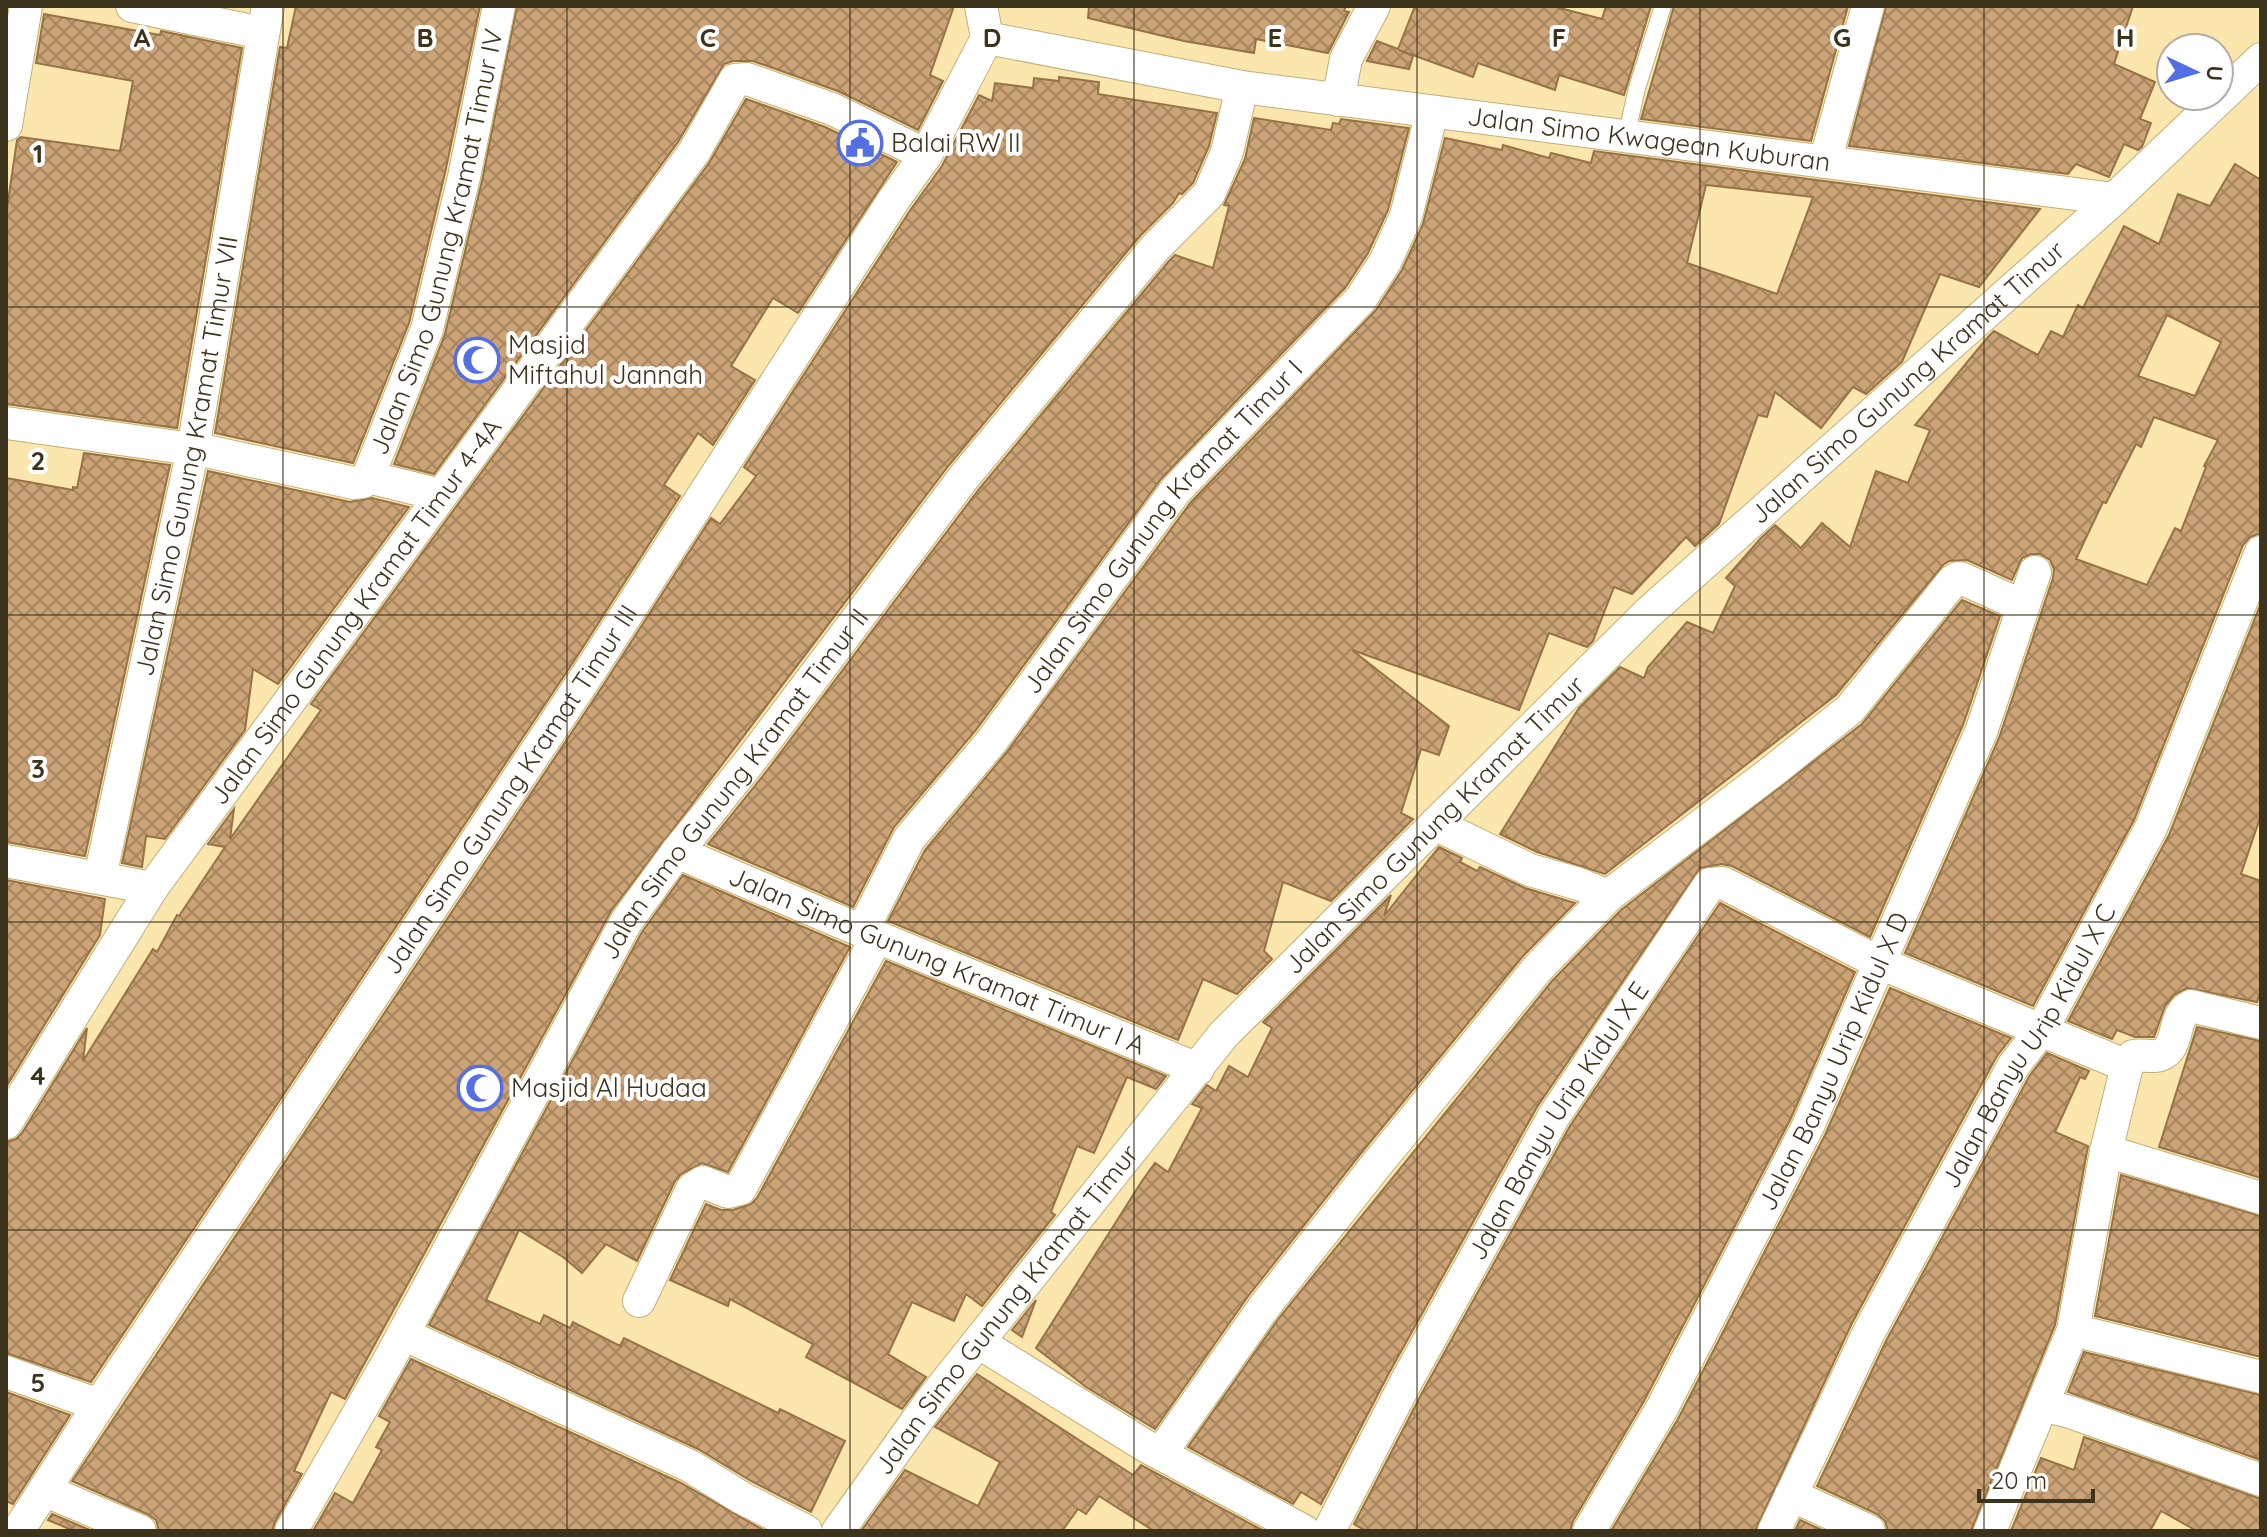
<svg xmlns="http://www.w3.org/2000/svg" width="2267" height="1537" font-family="Quicksand,sans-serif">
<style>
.building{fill:url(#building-cross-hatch);stroke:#977245;stroke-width:2;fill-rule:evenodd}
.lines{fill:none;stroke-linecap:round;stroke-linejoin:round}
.service-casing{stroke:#c2ae77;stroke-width:18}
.minor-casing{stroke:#c2ae77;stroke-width:34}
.service{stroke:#fff;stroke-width:16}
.minor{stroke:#fff;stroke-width:32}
.grid{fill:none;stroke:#3c331d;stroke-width:2;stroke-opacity:0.55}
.labels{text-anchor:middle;stroke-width:8;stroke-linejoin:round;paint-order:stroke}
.street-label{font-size:26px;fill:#3c331d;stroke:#fff}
.poi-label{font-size:26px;fill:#3c331d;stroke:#fff;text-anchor:start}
.grid-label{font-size:26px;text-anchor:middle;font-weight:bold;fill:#3c331d;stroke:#fff;stroke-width:8;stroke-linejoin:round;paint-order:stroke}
</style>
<defs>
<pattern id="building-cross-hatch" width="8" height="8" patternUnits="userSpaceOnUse" patternTransform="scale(2)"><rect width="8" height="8" fill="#cba376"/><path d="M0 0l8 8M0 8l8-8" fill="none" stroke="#a68560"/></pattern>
</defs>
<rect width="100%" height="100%" fill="#fbe6ad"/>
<g class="building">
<path d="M296,6H480L445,173L409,323L353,463L215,433L280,47L287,48Z"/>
<path d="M517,6H954L930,75L943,81L918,130L838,91L753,61H733L724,64L678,142L434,474L394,464L445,334L482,181Z"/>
<path d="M1089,6H1346L1344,11L1349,12L1328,53L1256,39L1254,53L1184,41L1088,18Z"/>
<path d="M1415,6H1552L1602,19L1606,6H1651L1624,95L1559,75L1555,90L1478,63L1473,77L1399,50L1413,56L1409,69L1367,61L1377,41L1398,49Z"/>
<path d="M1674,6H1848L1811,141L1641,119Z"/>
<path d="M1886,6H2133L2114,64L2155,82L2140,119L2151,123L2142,147L2138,150L2124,144L2109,177L2076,164L2068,174L1849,146Z"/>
<path d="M44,14L160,35L161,31L242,48L177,428L6,404V215L17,140L21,137L120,151L133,81L36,63Z"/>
<path d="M1059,77L1099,82L1098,94L1217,113L1209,146L1193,183L1182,194L1179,193L1173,203L1140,236L949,465L611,911L345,1399L331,1392L294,1471L302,1474L275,1522L272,1531H159L156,1520L147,1514L72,1481L606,681L711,518L720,524L756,476L744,467L911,209L942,166L979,95L992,101L995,83L1033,88L1034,78L1059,81Z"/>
<path d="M746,99L825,127L897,162L798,313L773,298L731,366L755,380L713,445L698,433L664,485L680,496L574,661L91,1382L6,1353V1142L16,1139L22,1133L87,1028L83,1061L153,949L157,952L177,915L179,916L225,847L208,844L234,809L230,839L321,710L311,704L709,163Z"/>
<path d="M1254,118L1331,130L1333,123L1339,124L1341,119L1409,128L1388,210L1368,253L1345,288L1161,479L976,730L894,827L853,907L708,844L766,772L979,489L1169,261L1175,255L1213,268L1229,206L1224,205L1245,159Z"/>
<path d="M1445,138L1502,150L1503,145L1549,158L1551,153L1591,163L1594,151L2040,209L1979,287L1940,274L1902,362L1866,394L1853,387L1821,428L1775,392L1767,417L1758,415L1719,524L1695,546L1686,537L1632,594L1614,587L1593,641L1587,647L1549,633L1519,710L1352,650L1449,726L1439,755L1421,749L1401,813L1413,819L1331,901L1283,882L1264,951L1272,959L1237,994L1203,979L1178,1040L888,921L925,850L1006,753L1191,502L1376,310L1402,270L1423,224ZM1706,185L1813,197L1777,294L1687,263Z"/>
<path d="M2235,164L2261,180V533L2250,537L2243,545L2134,820L2033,1006L1905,953L1999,738L2053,578L2054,569L2050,560L2040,554H2031L2022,558L2012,580L1967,560L1949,561L1943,565L1836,695L1605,874L1537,852L1500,834L1579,708L1620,667L1644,678L1648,667L1687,622L1713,633L1735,586L1726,578L1761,538L1775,525L1801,548L1822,523L1850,547L1876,471L1908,483L1930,430L1915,425L1988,337L1994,331L2038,355L2051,331L2063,337L2078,305L2083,308L2124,226L2159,244L2178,194L2210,206ZM2167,315L2221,342L2195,396L2138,376ZM2154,417L2218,440L2204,466L2206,467L2181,531L2175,528L2147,585L2076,559L2103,502L2106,503L2136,444L2141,447Z"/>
<path d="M84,453L170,465L85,856L6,842V478L73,490V487L77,488Z"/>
<path d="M208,471L350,502L372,498L409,507L278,684L253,669L245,730L165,839L146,836L142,867L122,863Z"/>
<path d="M1962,600L2000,616L1963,725L1870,937L1732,866L1722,864L1700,868L1537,1107L1389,1373L1321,1504L1301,1492L1293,1504L1188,1447L1279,1318L1552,981L1621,910L1862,724Z"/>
<path d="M2261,603V815L2241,874L2261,881V989L2257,1002L2187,988L2174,995L2165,1006L2154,1037H2135L2117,1030L2112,1039L2068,1021L2169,835Z"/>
<path d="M1439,847L1462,858L1460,862L1477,871L1480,867L1525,888L1575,903L1523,956L1362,1152L1249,1295L1155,1429L1086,1387L1036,1348L1142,1181L1155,1163L1168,1172L1202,1108L1192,1104L1207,1085L1216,1091L1229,1066L1248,1077L1272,1028L1263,1022L1391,895L1384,916Z"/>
<path d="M683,875L850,947L728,1172L702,1163L681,1174L675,1181L637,1261L606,1244L582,1273L563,1257L519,1230L486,1300L540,1324L544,1315L570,1328L573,1322L620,1346L624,1338L778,1413L780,1409L845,1441L811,1512L751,1481L698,1449L429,1325L642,932Z"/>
<path d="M6,880L105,899L100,935L6,1087Z"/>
<path d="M1720,903L1855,972L1791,1118L1644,1401L1573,1521L1570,1531H1366L1354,1524L1423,1391L1570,1126Z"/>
<path d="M886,961L1166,1076L1156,1089L1127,1077L1094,1153L1077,1146L1051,1212L1055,1215L982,1306L966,1294L954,1321L912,1302L888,1354L926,1377L902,1409L806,1357L813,1344L730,1299L728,1306L670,1280L706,1204L721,1210H733L751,1204L757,1198Z"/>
<path d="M1890,988L2011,1038L1997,1056L1852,1323L1755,1531H1611L1678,1419L1825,1135Z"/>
<path d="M2197,1027L2261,1041V1178L2159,1147Z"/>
<path d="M2047,1053L2089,1071L2085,1079L2080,1077L2055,1132L2088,1146L2055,1325L1971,1531H1888L1885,1521L1877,1514L1817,1486L1886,1341L2030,1075Z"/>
<path d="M2121,1175L2261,1216V1357L2095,1316Z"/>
<path d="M1036,1300L1022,1337L1012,1330Z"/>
<path d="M2084,1352L2261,1395V1460L2068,1392Z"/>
<path d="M411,1359L681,1483L765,1531H313L335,1493L353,1503L382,1450L376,1447L390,1422L379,1416Z"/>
<path d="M977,1374L1133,1475L1141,1465L1264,1531H1154L1099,1496L1086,1514L1078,1509L1062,1531H861L905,1470L978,1506L1000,1462L935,1427Z"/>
<path d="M6,1392L70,1415L13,1504L6,1501Z"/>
<path d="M2084,1437L2261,1499V1531H2197L2161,1511L2150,1531H2011L2041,1458L2074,1470Z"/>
<path d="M52,1514L92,1531H74L48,1520Z"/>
<path d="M1800,1520L1824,1531H1795Z"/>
</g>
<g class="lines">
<g class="service-casing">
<path id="service" d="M1626,137L1637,88L1663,6"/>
</g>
<g class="minor-casing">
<g id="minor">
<path d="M132,6L262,33"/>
<path d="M981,6L987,38"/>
<path id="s1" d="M987,38L1242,87L2114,199"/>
<path d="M1338,100L1346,59L1374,6"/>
<path d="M6,125L26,6"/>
<path d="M1825,162L1868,6"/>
<path d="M6,423L206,451L354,483L363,482L368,477L441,495"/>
<path id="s2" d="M368,477L427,329L464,177L499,6"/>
<path id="s3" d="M677,852L838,921L1198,1069"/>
<path d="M6,861L152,888"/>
<path id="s4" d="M100,877L193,449L268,6"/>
<path d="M1608,896L1774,770L1850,709L1953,581L1958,578L1963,579L2023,606"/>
<path id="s5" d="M862,931L909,839L991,742L1176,490L1360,300L1385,262L1406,216L1432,112"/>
<path d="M2261,1023L2191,1006C2171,1015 2181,1048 2160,1055C2152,1058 2142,1054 2133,1056L2127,1066L2106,1151L2073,1330L2042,1405L2070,1412L2261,1480"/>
<path id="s6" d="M6,1123L152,888L694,152L735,80L747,79L832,109L926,155"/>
<path d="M2106,1151L2261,1198"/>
<path d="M639,1301L692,1189L703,1182L728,1192L740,1189L877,937"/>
<path d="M2073,1330L2261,1377"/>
<path d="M403,1334L690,1466L742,1498L806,1531"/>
<path d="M978,1342L1144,1445L1304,1531"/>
<path d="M6,1372L99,1405"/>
<path d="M1161,1453L1264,1307L1377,1164L1538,968L1608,896L1579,884L1530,870L1435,824"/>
<path d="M44,1490L140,1531"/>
<path d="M1791,1495L1869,1531"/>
<path id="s7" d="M18,1531L99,1405L590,671L895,198L926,155L987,38"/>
<path id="s8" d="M291,1531L388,1362L626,922L677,852L751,760L964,477L1155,248L1209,194L1227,152L1242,87"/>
<path id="s9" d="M838,1531L931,1401L1224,1034L1648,613L2114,199L2261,59"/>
<path id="s10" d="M1329,1531L1406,1382L1554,1116L1710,884L1723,883L1880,963L2127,1066"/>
<path id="s11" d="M1589,1531L1661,1410L1808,1126L1981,732L2035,572"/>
<path id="s12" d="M1774,1531L1869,1332L2014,1065L2042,1029L2151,828L2261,552"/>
<path d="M1990,1531L2042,1405"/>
</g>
</g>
<use href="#service" class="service"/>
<use href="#minor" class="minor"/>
</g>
<path class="grid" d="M283,6V1531M567,6V1531M850,6V1531M1134,6V1531M1417,6V1531M1700,6V1531M1984,6V1531M6,307H2261M6,615H2261M6,922H2261M6,1230H2261"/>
<defs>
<g id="civic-ring" transform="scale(2.3)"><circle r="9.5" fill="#fff" stroke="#546ee3" stroke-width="1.5"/><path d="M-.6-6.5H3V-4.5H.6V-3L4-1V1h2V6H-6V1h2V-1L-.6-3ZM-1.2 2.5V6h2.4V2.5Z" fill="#546ee3"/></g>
<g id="mosque-ring" transform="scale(2.3)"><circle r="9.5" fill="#fff" stroke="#546ee3" stroke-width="1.5"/><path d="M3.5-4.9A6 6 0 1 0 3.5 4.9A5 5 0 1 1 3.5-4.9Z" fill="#546ee3"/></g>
</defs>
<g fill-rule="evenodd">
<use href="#civic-ring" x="860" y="143"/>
<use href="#mosque-ring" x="477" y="360"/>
<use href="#mosque-ring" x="480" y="1088"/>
</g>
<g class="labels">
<g class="street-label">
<text dy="9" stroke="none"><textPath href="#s1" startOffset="670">Jalan Simo Kwagean Kuburan</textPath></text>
<text dy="9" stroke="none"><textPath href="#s2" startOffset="246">Jalan Simo Gunung Kramat Timur IV</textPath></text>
<text dy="9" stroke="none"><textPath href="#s9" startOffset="1574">Jalan Simo Gunung Kramat Timur</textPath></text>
<text dy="9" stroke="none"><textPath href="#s4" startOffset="430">Jalan Simo Gunung Kramat Timur VII</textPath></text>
<text dy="9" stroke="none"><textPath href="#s5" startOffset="506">Jalan Simo Gunung Kramat Timur I</textPath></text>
<text dy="9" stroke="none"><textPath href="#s6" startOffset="620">Jalan Simo Gunung Kramat Timur 4-4A</textPath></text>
<text dy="9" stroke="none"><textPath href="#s8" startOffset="870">Jalan Simo Gunung Kramat Timur II</textPath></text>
<text dy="9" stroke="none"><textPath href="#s7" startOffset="890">Jalan Simo Gunung Kramat Timur III</textPath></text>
<text dy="9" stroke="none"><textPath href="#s9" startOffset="926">Jalan Simo Gunung Kramat Timur</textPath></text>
<text dy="9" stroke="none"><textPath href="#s3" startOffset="282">Jalan Simo Gunung Kramat Timur I A</textPath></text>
<text dy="9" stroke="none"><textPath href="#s12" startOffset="548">Jalan Banyu Urip Kidul X C</textPath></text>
<text dy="9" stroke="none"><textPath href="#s11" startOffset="530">Jalan Banyu Urip Kidul X D</textPath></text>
<text dy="9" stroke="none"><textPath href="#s10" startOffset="470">Jalan Banyu Urip Kidul X E</textPath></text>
<text dy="9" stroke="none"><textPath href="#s9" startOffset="278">Jalan Simo Gunung Kramat Timur</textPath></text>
</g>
<g class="poi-label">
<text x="891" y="152">Balai RW II</text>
<text x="508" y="354">Masjid<tspan x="508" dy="30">Miftahul Jannah</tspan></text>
<text x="511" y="1097">Masjid Al Hudaa</text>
</g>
</g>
<g class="grid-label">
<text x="142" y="47">A</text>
<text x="425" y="47">B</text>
<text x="708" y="47">C</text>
<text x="992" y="47">D</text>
<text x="1275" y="47">E</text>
<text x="1559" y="47">F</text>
<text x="1842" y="47">G</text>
<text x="2125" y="47">H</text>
<text x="38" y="163">1</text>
<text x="38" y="470">2</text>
<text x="38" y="778">3</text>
<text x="38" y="1085">4</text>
<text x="38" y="1392">5</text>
</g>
<rect width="2267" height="1537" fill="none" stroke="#3c331d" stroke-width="16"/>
<g transform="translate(2195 72) rotate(94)"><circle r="38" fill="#ffffff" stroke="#b1ada5" stroke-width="2"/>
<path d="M0-6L14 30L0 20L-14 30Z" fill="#546ee3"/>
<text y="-12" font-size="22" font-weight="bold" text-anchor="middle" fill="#3c331d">U</text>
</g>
<path d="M1979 1489v12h114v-12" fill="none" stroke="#3c331d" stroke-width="4"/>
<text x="1991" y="1489" font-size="24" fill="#3c331d" stroke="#ffffff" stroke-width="6" paint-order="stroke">20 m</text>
</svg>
